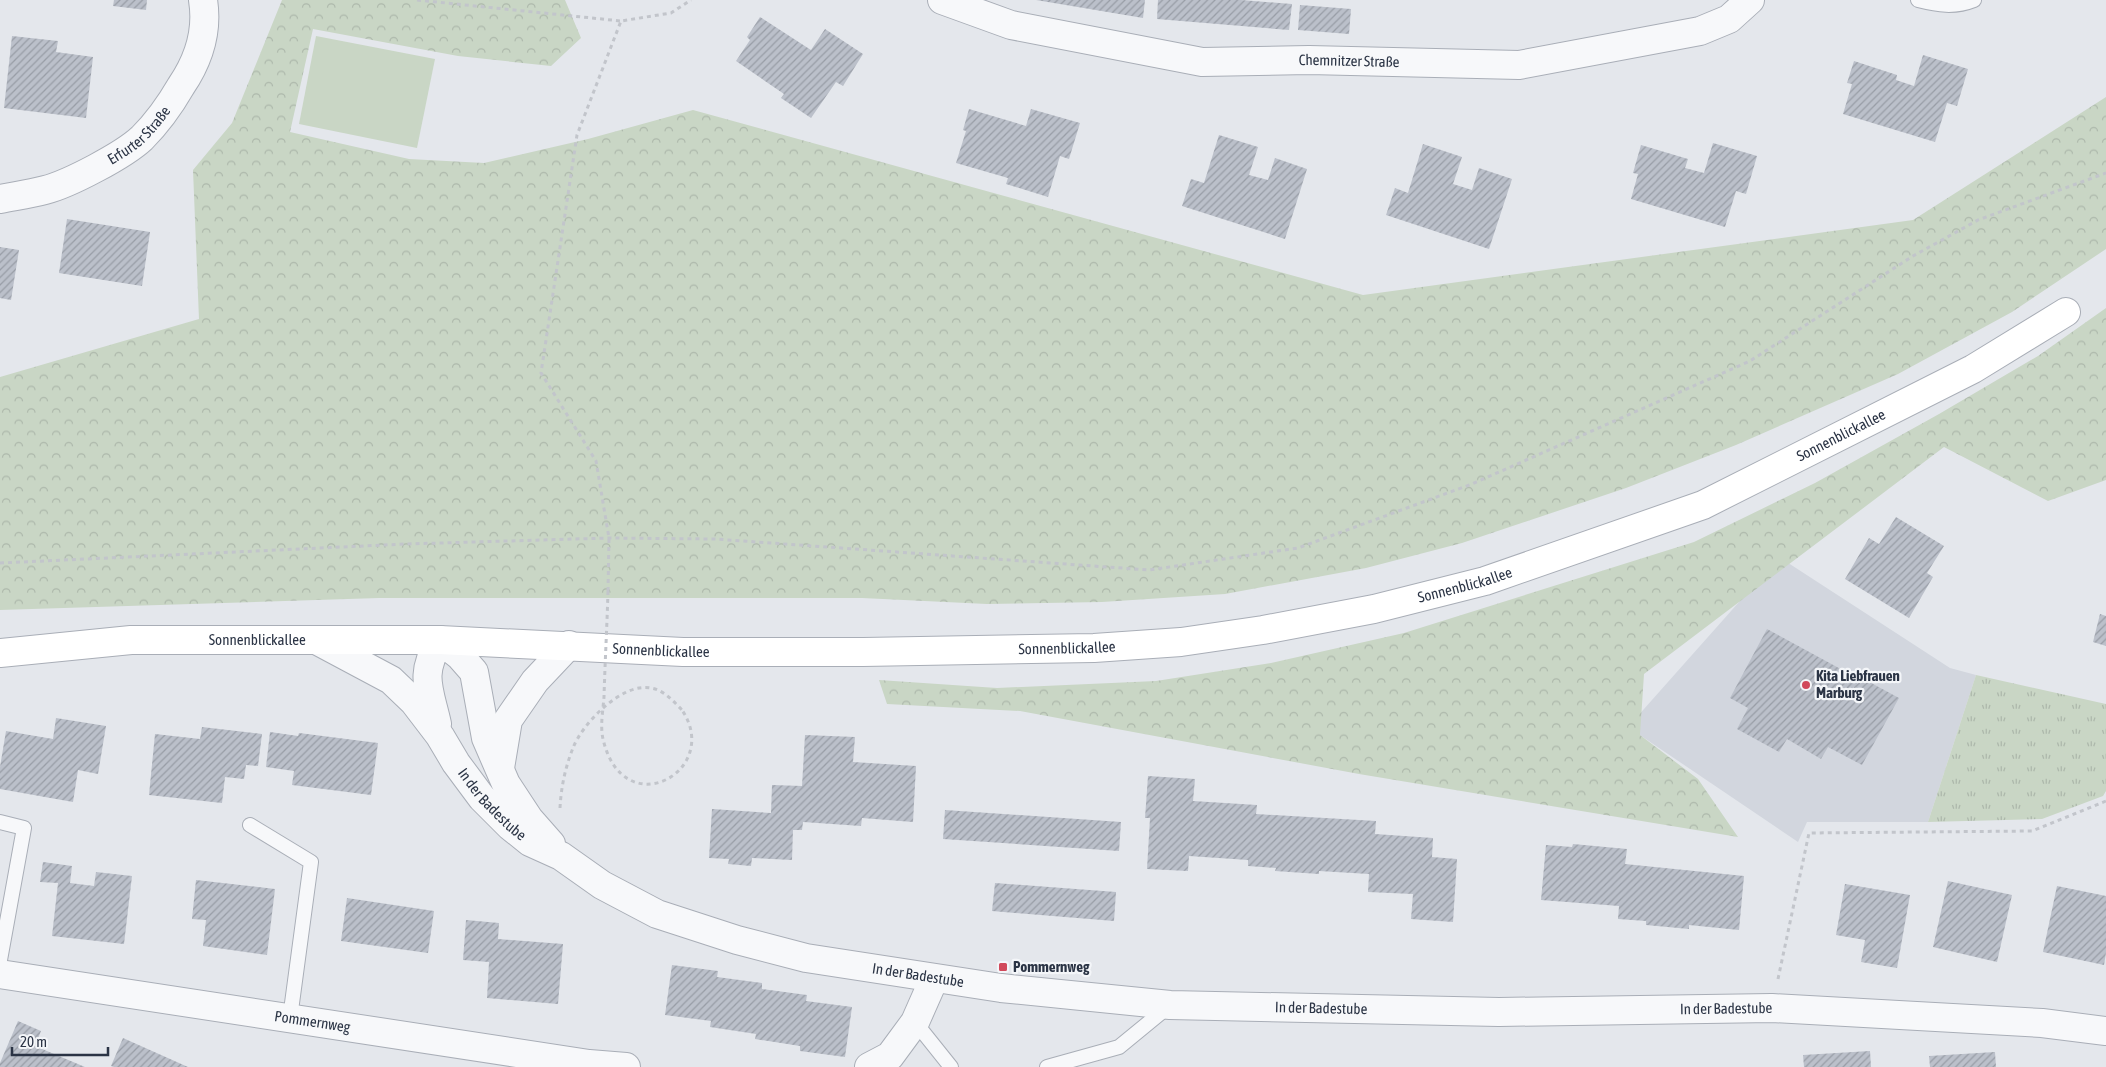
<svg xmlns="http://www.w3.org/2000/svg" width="2106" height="1067" font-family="'Asap Condensed',sans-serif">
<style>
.built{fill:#d2d6de}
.grass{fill:url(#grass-tufts)}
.forest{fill:url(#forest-crowns)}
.garden{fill:#c9d6c5}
.building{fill:url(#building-hatch)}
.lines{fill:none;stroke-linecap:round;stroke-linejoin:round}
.service-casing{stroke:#a9aeb7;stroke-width:16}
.minor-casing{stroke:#a9aeb7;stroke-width:30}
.secondary-casing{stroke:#a9aeb7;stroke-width:30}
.path{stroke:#c2c5cb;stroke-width:3;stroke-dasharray:4 4;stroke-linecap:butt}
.service{stroke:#f7f8fa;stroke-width:14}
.minor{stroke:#f7f8fa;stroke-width:28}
.secondary{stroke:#fff;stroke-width:28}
.path-bridge{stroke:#c2c5cb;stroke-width:3;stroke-dasharray:4 4;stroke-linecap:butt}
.poi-dot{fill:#d1495b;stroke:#f4f6f9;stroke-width:2}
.labels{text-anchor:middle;stroke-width:4.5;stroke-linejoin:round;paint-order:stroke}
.street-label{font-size:15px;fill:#2b3445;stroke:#f4f6f9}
.poi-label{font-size:15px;font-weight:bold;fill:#2b3445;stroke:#f4f6f9;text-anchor:start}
</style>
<defs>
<pattern id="grass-tufts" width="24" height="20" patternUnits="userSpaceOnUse" patternTransform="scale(1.25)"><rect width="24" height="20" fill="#c9d6c5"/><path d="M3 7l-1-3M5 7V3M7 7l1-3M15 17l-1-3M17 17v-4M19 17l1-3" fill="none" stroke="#adb8ab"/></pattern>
<pattern id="forest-crowns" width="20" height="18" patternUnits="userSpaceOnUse" patternTransform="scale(1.25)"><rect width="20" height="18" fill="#c9d6c5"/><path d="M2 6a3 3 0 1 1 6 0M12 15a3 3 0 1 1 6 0" fill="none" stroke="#adb8ab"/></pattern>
<pattern id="building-hatch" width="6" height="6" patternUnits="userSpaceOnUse" patternTransform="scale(1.25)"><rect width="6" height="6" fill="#bbc0ca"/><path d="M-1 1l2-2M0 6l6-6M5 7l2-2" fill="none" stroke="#989da6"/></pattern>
</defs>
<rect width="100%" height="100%" fill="#e4e7ec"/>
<path class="built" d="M1779,557L1950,668L1976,675L1928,822H1807L1798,842L1628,727Z"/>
<path class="grass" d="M1976,675L2106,704V791L2103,796L2042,819L1928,822Z"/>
<g class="forest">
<path d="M282,0H565L581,38L551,66L458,56L313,29L290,132L409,159L484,163L588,139L693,110L1363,295L1913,220L2106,97V249L2012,312L1898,374L1736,445L1626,488L1462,543L1366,568L1225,594L1102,602L987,604L862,598H379L0,610V377L199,319L193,170L232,123Z"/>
<path d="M2106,308V480L2048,501L1944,447L1644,674L1640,735L1698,779L1738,837L1359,774L1020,711L887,704L879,680L997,688L1156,681L1271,663L1404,633L1694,542L1815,483L1939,414L2038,356Z"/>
</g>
<path class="garden" d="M316,36L435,59L417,148L299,124Z"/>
<g class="building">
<path d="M114,0H147L146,10L113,6Z"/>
<path d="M1036,0H1145L1143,18Z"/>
<path d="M1158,0H1241L1292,4L1289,30L1157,19Z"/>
<path d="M1300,5L1351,9L1349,34L1298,30Z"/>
<path d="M760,17L811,50L825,29L863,54L843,86L836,82L811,118L781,98L784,94L736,61L750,40L747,37Z"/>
<path d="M12,36L58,41L56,52L93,57L86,118L4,108Z"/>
<path d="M1923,55L1968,69L1957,106L1947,103L1935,142L1843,114L1852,84L1847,83L1854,61L1897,75L1896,80L1914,86Z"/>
<path d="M969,109L1026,126L1031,109L1080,123L1069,159L1060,156L1048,197L1006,184L1008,178L956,163L966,131L963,130Z"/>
<path d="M1219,135L1258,147L1249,175L1268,180L1275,158L1307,169L1285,239L1182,206L1191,179L1204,183Z"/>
<path d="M1713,143L1757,156L1746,194L1736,191L1725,227L1631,199L1638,174L1633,173L1641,145L1688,159L1685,168L1704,173Z"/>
<path d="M1423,144L1462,157L1453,184L1472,190L1479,168L1512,179L1489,249L1386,215L1395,188L1408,193Z"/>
<path d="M67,219L150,232L142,286L59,273Z"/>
<path d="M0,247L19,250L11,300L0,298Z"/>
<path d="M1896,517L1944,546L1927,573L1933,577L1909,618L1845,579L1869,538L1879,544Z"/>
<path d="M2100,614L2106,616V646L2093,642Z"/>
<path d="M1767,629L1848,673L1849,671L1899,698L1862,765L1828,747L1821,759L1787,739L1779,752L1737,729L1748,708L1730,698Z"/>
<path d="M56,718L106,726L98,774L78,770L73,802L0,789V767L6,731L53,739Z"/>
<path d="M202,727L262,734L258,766L246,765L244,779L225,777L222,803L149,795L155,734L200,739Z"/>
<path d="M270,732L298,736L299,733L378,743L371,795L292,785L294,771L266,767Z"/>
<path d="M805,735L855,737L853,762L916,766L913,822L862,818L861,826L803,822L802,830H793L792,860L752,858L751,866L728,864L729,859L709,858L712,809L771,813L772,785L802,786Z"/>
<path d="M1148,776L1195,779L1193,801L1257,805L1256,814L1376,821L1375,834L1433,838L1432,857L1457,859L1453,922L1411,919L1413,894L1368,892L1369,874L1319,871V874L1275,871L1276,868L1248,866V860L1189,856L1188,871L1147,869L1150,818H1145Z"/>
<path d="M945,810L1121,822L1119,851L943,839Z"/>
<path d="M1573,844L1627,849L1625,864L1744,876L1739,930L1689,925V929L1646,925V921L1618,919L1619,906L1541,900L1546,845L1572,847Z"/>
<path d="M43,862L72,866L70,883L94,886L96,872L132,876L124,944L52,936L58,883L40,882Z"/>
<path d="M196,880L275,889L267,955L203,946L206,920L192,919Z"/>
<path d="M1948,881L2012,895L1997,962L1933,947Z"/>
<path d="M995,883L1116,892L1114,921L992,911Z"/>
<path d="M1845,884L1910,895L1897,968L1861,962L1865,940L1836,935Z"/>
<path d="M2057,886L2106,896V953L2104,965L2043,952Z"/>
<path d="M347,898L434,911L428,953L341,941Z"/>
<path d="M466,920L499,923L498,939L563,944L558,1004L487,998L489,962L463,960Z"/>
<path d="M672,965L718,971L717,977L762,983V989L807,995L806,1001L852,1007L845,1057L800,1051V1046L755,1039L756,1034L710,1027L711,1021L665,1015Z"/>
<path d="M18,1021L41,1031L35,1046L85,1067H0V1063Z"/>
<path d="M123,1038L188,1067H114L111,1066Z"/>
<path d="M1870,1051L1871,1067H1804L1803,1055Z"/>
<path d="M1995,1052L1996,1067H1930L1929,1056Z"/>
</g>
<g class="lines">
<g class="service-casing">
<g id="service">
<path d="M1918,0C1938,5 1954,8 1974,0"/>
<path d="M0,822L24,828L0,960"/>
<path d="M250,825L311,862L290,1018"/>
<path d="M915,1022L951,1067"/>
<path d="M1047,1067L1119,1047L1169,1006"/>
</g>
</g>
<g class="minor-casing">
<g id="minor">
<path id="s1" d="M942,0L1011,25L1202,62L1309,60L1519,65L1700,31L1729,19L1750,0"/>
<path id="s2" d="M0,199C15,196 30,194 45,190C69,184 124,155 142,138C157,123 170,105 181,86C198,61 208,31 203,0"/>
<path id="s3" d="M316,640L391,680L414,702L440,736L456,763L482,798L510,826L530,842L561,856L602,885L657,914L737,940L806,958L1001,988L1170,1005L1499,1012L1772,1008L2042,1023L2106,1031"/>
<path d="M437,724C429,688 419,675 440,640L460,656L474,672L486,738L506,784L529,819L551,844"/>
<path d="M500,768L508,720L535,681L569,645"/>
<path id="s4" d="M0,974L589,1064L626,1067"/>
<path d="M869,1067L890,1056L915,1022L934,979"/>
</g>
</g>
<g class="secondary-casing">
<g id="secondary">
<path id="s5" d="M0,653L131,640H440L683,652H863L1094,648L1181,642L1263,630L1374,609L1485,581L1703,505L1973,369L2066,312"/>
</g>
</g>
<g class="path">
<path d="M417,0L621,21"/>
<path d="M0,563L406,544L609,538L715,539L1149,570L1298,548L1472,484L1750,361L1913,256L1978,220L2106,173"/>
<path d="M608,591L609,538L596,461L541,373L577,135L621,21L671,13L691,0"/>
<path d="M560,808C561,788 565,768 573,748C582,724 622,682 651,688C664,690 673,701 682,710"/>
<path d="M1778,979L1809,833L2032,831L2106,801"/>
</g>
<use href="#service" class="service"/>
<use href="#minor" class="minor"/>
<use href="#secondary" class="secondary"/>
<path class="path-bridge" d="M608,591C607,626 605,662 604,697C603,710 600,726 603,739C623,826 723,771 682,710"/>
</g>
<g class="poi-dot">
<circle cx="1806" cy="685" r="5"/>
<rect x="998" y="962" width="10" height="10" rx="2.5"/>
</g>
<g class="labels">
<g class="street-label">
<text dy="5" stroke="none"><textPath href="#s1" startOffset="415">Chemnitzer Straße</textPath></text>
<text dy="5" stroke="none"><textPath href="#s2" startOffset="156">Erfurter Straße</textPath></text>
<text dy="5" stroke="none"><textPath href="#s5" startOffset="1878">Sonnenblickallee</textPath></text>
<text dy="5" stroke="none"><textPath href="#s5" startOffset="1472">Sonnenblickallee</textPath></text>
<text dy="5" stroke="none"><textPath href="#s5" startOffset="258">Sonnenblickallee</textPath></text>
<text dy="5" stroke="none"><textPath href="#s5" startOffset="1068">Sonnenblickallee</textPath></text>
<text dy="5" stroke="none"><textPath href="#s5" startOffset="662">Sonnenblickallee</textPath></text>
<text dy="5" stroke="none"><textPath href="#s3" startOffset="246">In der Badestube</textPath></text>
<text dy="5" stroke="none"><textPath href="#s3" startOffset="715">In der Badestube</textPath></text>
<text dy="5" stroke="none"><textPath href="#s3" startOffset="1120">In der Badestube</textPath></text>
<text dy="5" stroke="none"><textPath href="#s3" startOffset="1525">In der Badestube</textPath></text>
<text dy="5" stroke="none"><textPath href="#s4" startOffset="316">Pommernweg</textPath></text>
</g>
<g class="poi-label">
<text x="1816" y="681">Kita Liebfrauen<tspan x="1816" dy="17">Marburg</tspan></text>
<text x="1013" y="972">Pommernweg</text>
</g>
</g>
<path d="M12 1047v8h96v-8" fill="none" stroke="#2b3445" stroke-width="2.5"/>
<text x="20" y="1047" font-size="15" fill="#2b3445" stroke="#f4f6f9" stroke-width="4" paint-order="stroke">20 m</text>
</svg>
